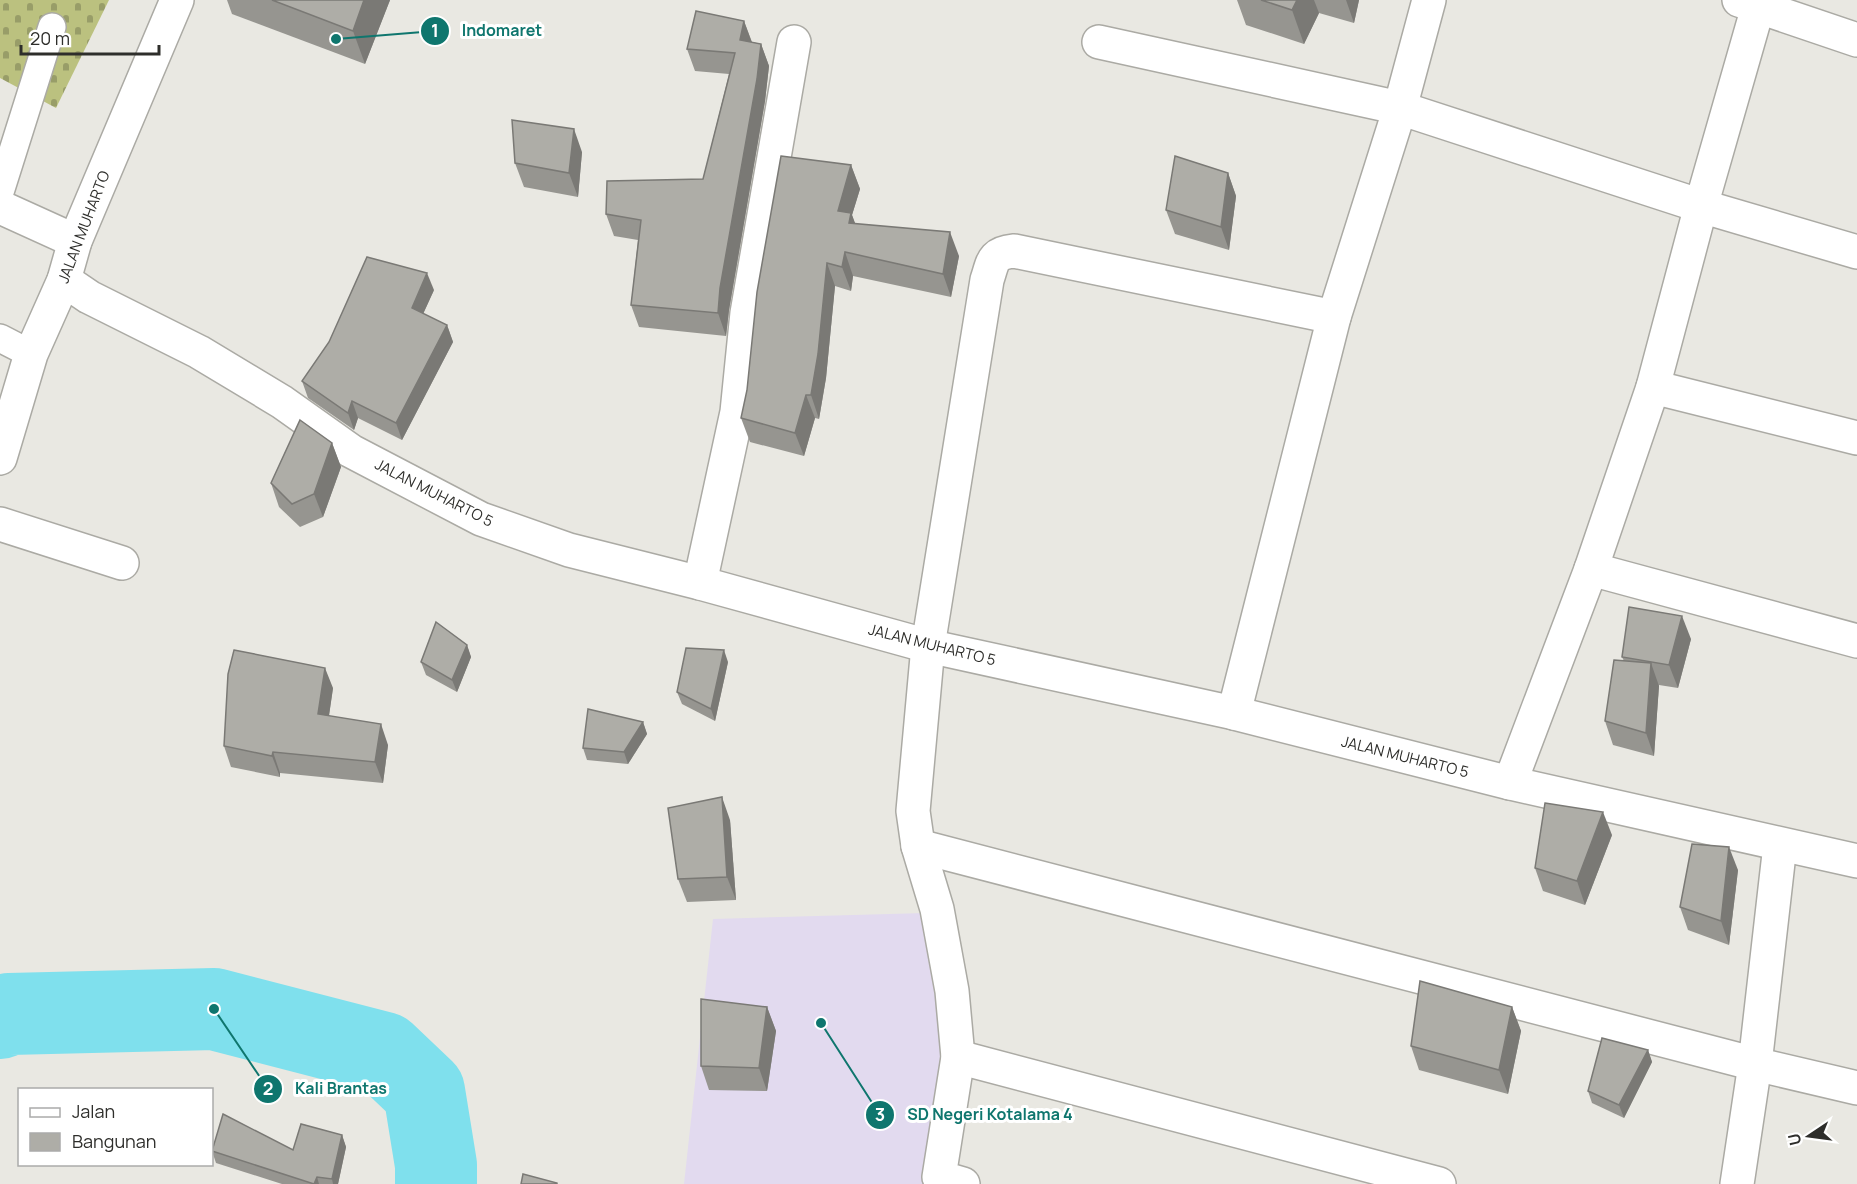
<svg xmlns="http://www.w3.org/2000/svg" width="1857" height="1184" font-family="Manrope,sans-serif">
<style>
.education{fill:#e2daef}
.cemetery{fill:url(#cemetery-stones)}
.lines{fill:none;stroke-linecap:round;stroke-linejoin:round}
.river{stroke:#7fe0ed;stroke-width:82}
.service-casing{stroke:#abaaa4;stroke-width:30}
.minor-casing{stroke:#abaaa4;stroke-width:36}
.primary-casing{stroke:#abaaa4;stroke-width:36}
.service{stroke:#fff;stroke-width:27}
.minor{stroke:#fff;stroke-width:33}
.primary{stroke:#fff;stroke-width:33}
.wall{fill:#969590}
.shaded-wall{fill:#7a7975}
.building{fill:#aeada7;stroke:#7a7975;stroke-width:1.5}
.labels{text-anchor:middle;stroke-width:6;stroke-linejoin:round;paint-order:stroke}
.street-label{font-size:15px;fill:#2e2e2b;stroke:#fff}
.leader{fill:none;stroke:#0f766e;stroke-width:2}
.callout-dot{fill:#0f766e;stroke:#fff;stroke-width:2}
.mark-label{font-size:18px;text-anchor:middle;font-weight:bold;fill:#fff}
.callout-label{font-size:16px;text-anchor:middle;font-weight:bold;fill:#0f766e;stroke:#fff;stroke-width:6;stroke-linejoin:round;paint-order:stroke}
</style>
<defs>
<pattern id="cemetery-stones" width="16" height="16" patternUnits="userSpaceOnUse" patternTransform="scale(1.5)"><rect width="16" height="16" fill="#bbc17f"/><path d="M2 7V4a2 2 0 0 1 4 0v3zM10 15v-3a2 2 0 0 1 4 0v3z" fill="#989d68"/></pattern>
</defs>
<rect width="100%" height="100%" fill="#e9e8e2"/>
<path class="education" d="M926,913L939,989L941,1093L927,1174L923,1184H684L713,919Z"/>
<path class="cemetery" d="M0,0H109L56,108L0,78Z"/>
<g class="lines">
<path class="river" d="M0,1018L9,1014L214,1009L384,1053L424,1091L436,1165V1184"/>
<g class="service-casing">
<g id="service">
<path d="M0,192L52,27"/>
<path d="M0,338L31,354"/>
</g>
</g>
<g class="minor-casing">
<g id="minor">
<path d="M1739,0L1857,40"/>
<path d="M1099,42L1400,108L1701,206L1857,252"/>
<path d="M0,207L75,241"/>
<path d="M64,280L89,297L199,352L282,402L351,451L481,519L569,550L700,583L928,646L1234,713L1510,783L1857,861"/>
<path d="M1653,387L1857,438"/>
<path d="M0,524L122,563"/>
<path d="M1591,569L1857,641"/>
<path d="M700,583L737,412L747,313L794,42"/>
<path d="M1234,713L1334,317L1400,108L1429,0"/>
<path d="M1510,783L1591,569L1653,387L1701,206L1760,0"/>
<path d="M918,846L1755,1064L1857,1088"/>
<path d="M958,1057L1439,1184"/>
<path d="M963,1184L939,1177L958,1057L952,991L937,909L918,846L913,811L928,646L987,280C993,262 992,253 1014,251L1334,317"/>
<path d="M1737,1184L1755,1064L1780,845"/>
</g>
</g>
<g class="primary-casing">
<path id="primary" d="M0,458L31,354L64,280L75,241L177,0"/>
</g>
<use href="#service" class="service"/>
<use href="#minor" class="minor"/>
<use href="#primary" class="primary"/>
</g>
<g class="wall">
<path d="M227,0H390L365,64L232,14Z"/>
<path d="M1237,0H1359L1354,23L1319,13L1304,44L1246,25Z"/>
<path d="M744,21L752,42L761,44L769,66L765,101L729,310L726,336L639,327L631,305L638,240L614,236L606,214L703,179L729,74L695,71L687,49Z"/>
<path d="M582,152L578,197L524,187L515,163Z"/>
<path d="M851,165L860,189L852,215L855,224L959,256L951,297L853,276L851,291L835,286L826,378L819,419L815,418L804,456L750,442L741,418Z"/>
<path d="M1228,173L1236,196L1229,250L1175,234L1166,210Z"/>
<path d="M434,290L423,314L447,325L453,342L402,440L358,418L354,430L308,398L302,381Z"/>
<path d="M332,443L341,467L323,517L300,527L279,507L271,483Z"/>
<path d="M1691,639L1678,688L1659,685L1654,756L1613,745L1605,721L1624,661L1622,657Z"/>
<path d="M467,645L471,657L457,692L426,675L421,662Z"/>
<path d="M728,662L715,721L682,704L677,692Z"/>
<path d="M333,688L329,716L388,745L383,783L280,773V777L231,767L224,746Z"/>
<path d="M643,722L647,734L628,764L587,760L583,748Z"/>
<path d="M730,820L736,900L687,902L678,879Z"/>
<path d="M1612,835L1585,905L1543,891L1535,868Z"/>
<path d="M1738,870L1729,945L1688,930L1680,907Z"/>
<path d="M767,1007L776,1031L767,1091L709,1090L701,1066Z"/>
<path d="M1512,1007L1521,1031L1508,1094L1419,1070L1411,1046Z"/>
<path d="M1648,1050L1652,1062L1624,1118L1592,1103L1588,1091Z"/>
<path d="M342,1135L346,1147L338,1184H282L216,1163L212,1151L293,1150Z"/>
</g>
<g class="shaded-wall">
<path d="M364,0H390L365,64L353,31Z"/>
<path d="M1297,0H1314L1319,13L1304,44L1292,10Z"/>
<path d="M1346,0H1359L1354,23Z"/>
<path d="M744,21L752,43L740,40Z"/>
<path d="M761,44L769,66L765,101L729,310L726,336L718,313L720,288Z"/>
<path d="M574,129L582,152L578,197L569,173Z"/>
<path d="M851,165L860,189L852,215L860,236L838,211Z"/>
<path d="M1228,173L1236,196L1229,250L1221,227Z"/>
<path d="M950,232L959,256L951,297L943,274Z"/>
<path d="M845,252L853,276L851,291L842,267Z"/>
<path d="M827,263L835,286L826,378L819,419L811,395Z"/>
<path d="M427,273L434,290L418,325L412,308Z"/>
<path d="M447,325L453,342L402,440L396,423Z"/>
<path d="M806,395L815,418L804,456L795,433Z"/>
<path d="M352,401L358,418L354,430L348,413Z"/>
<path d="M332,443L341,467L323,517L314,494Z"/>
<path d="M1682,616L1691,639L1678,688L1669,665Z"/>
<path d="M467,645L471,657L457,692L452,680Z"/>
<path d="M724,650L728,662L715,721L711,709Z"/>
<path d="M1651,663L1659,686L1654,756L1646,733Z"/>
<path d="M325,668L333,688L326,735L318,714Z"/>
<path d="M643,722L647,734L628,764L624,752Z"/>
<path d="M381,724L388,745L383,783L375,762Z"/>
<path d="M273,752L280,773V777L272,756Z"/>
<path d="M722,797L730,820L736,900L727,877Z"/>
<path d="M1603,812L1612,835L1585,905L1577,881Z"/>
<path d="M1729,847L1738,870L1729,945L1721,921Z"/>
<path d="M767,1007L776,1031L767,1091L759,1068Z"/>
<path d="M1512,1007L1521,1031L1508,1094L1499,1070Z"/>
<path d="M1648,1050L1652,1062L1624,1118L1619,1105Z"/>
<path d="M342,1135L346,1147L338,1184H333L332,1179Z"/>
<path d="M317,1177L319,1184H314Z"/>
</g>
<g class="building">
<path d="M272,0H364L353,31Z"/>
<path d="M1261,0H1297L1292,10Z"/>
<path d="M696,11L744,21L740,40L761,44L757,79L720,288L718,313L631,305L641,220L606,214L607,181L703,179L735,53L687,49Z"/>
<path d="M512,120L574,129L569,173L515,163Z"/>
<path d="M781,156L851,165L838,211L851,213L849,223L950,232L943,274L845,252L842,267L827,263L818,354L811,395H806L795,433L741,418L747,390L757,292Z"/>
<path d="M1175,156L1228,173L1221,227L1166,210Z"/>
<path d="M367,257L427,273L412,308L447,325L396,423L352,401L348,413L302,381L329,342Z"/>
<path d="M300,420L332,443L314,494L292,504L271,483Z"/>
<path d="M1629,607L1682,616L1669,665L1622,657Z"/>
<path d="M436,622L467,645L452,680L421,662Z"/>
<path d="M686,648L724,650L711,709L677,692Z"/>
<path d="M234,650L325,668L318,714L381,724L375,762L273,752L272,756L224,746L228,674Z"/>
<path d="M1614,660L1651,663L1646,733L1605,721Z"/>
<path d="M588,709L643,722L624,752L583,748Z"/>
<path d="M722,797L727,877L678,879L668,808Z"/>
<path d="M1545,803L1603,812L1577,881L1535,868Z"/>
<path d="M1692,844L1729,847L1721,921L1680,907Z"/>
<path d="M1420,981L1512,1007L1499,1070L1411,1046Z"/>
<path d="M701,999L767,1007L759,1068L701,1066Z"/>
<path d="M1602,1038L1648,1050L1619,1105L1588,1091Z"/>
<path d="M223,1114L293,1150L301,1124L342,1135L332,1179L317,1177L314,1184L212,1151Z"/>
<path d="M523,1174L557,1183V1184H521Z"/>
</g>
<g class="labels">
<g class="street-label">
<text transform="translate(84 227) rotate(-69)" y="5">JALAN MUHARTO</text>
<text transform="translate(434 493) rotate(27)" y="5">JALAN MUHARTO 5</text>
<text transform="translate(932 645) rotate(14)" y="5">JALAN MUHARTO 5</text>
<text transform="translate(1405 757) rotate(14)" y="5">JALAN MUHARTO 5</text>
</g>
</g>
<path class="leader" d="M336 39L435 31M214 1009L268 1089M821 1023L880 1115"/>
<g class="callout-dot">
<circle cx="336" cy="39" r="6"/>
<circle cx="214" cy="1009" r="6"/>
<circle cx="821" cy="1023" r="6"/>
<circle cx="435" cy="31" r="15"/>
<circle cx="268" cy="1089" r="15"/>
<circle cx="880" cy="1115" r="15"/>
</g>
<g class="mark-label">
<text x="435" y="37">1</text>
<text x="268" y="1095">2</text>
<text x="880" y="1121">3</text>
</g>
<g class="callout-label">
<text x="502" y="36">Indomaret</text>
<text x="341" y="1094">Kali Brantas</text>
<text x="990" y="1120">SD Negeri Kotalama 4</text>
</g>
<rect x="18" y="1088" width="195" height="78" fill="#ffffff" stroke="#ababaa" stroke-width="1.5"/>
<rect x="30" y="1108" width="30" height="9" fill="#ffffff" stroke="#ababaa" stroke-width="1.5"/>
<text x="72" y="1118" font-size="18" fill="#2e2e2b">Jalan</text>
<rect x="30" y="1133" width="30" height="18" fill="#aeada7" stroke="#ababaa" stroke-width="1.5"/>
<text x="72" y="1148" font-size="18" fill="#2e2e2b">Bangunan</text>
<g transform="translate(1809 1136) rotate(257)" stroke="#ffffff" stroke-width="4.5" paint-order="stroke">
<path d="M0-4.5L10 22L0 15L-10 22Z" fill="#2e2e2b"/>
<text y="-9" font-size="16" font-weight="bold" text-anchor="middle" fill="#2e2e2b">U</text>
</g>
<path d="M21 45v9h138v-9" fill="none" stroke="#2e2e2b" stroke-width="3"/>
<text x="30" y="45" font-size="18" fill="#2e2e2b" stroke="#ffffff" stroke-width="4.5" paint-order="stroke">20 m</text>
</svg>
